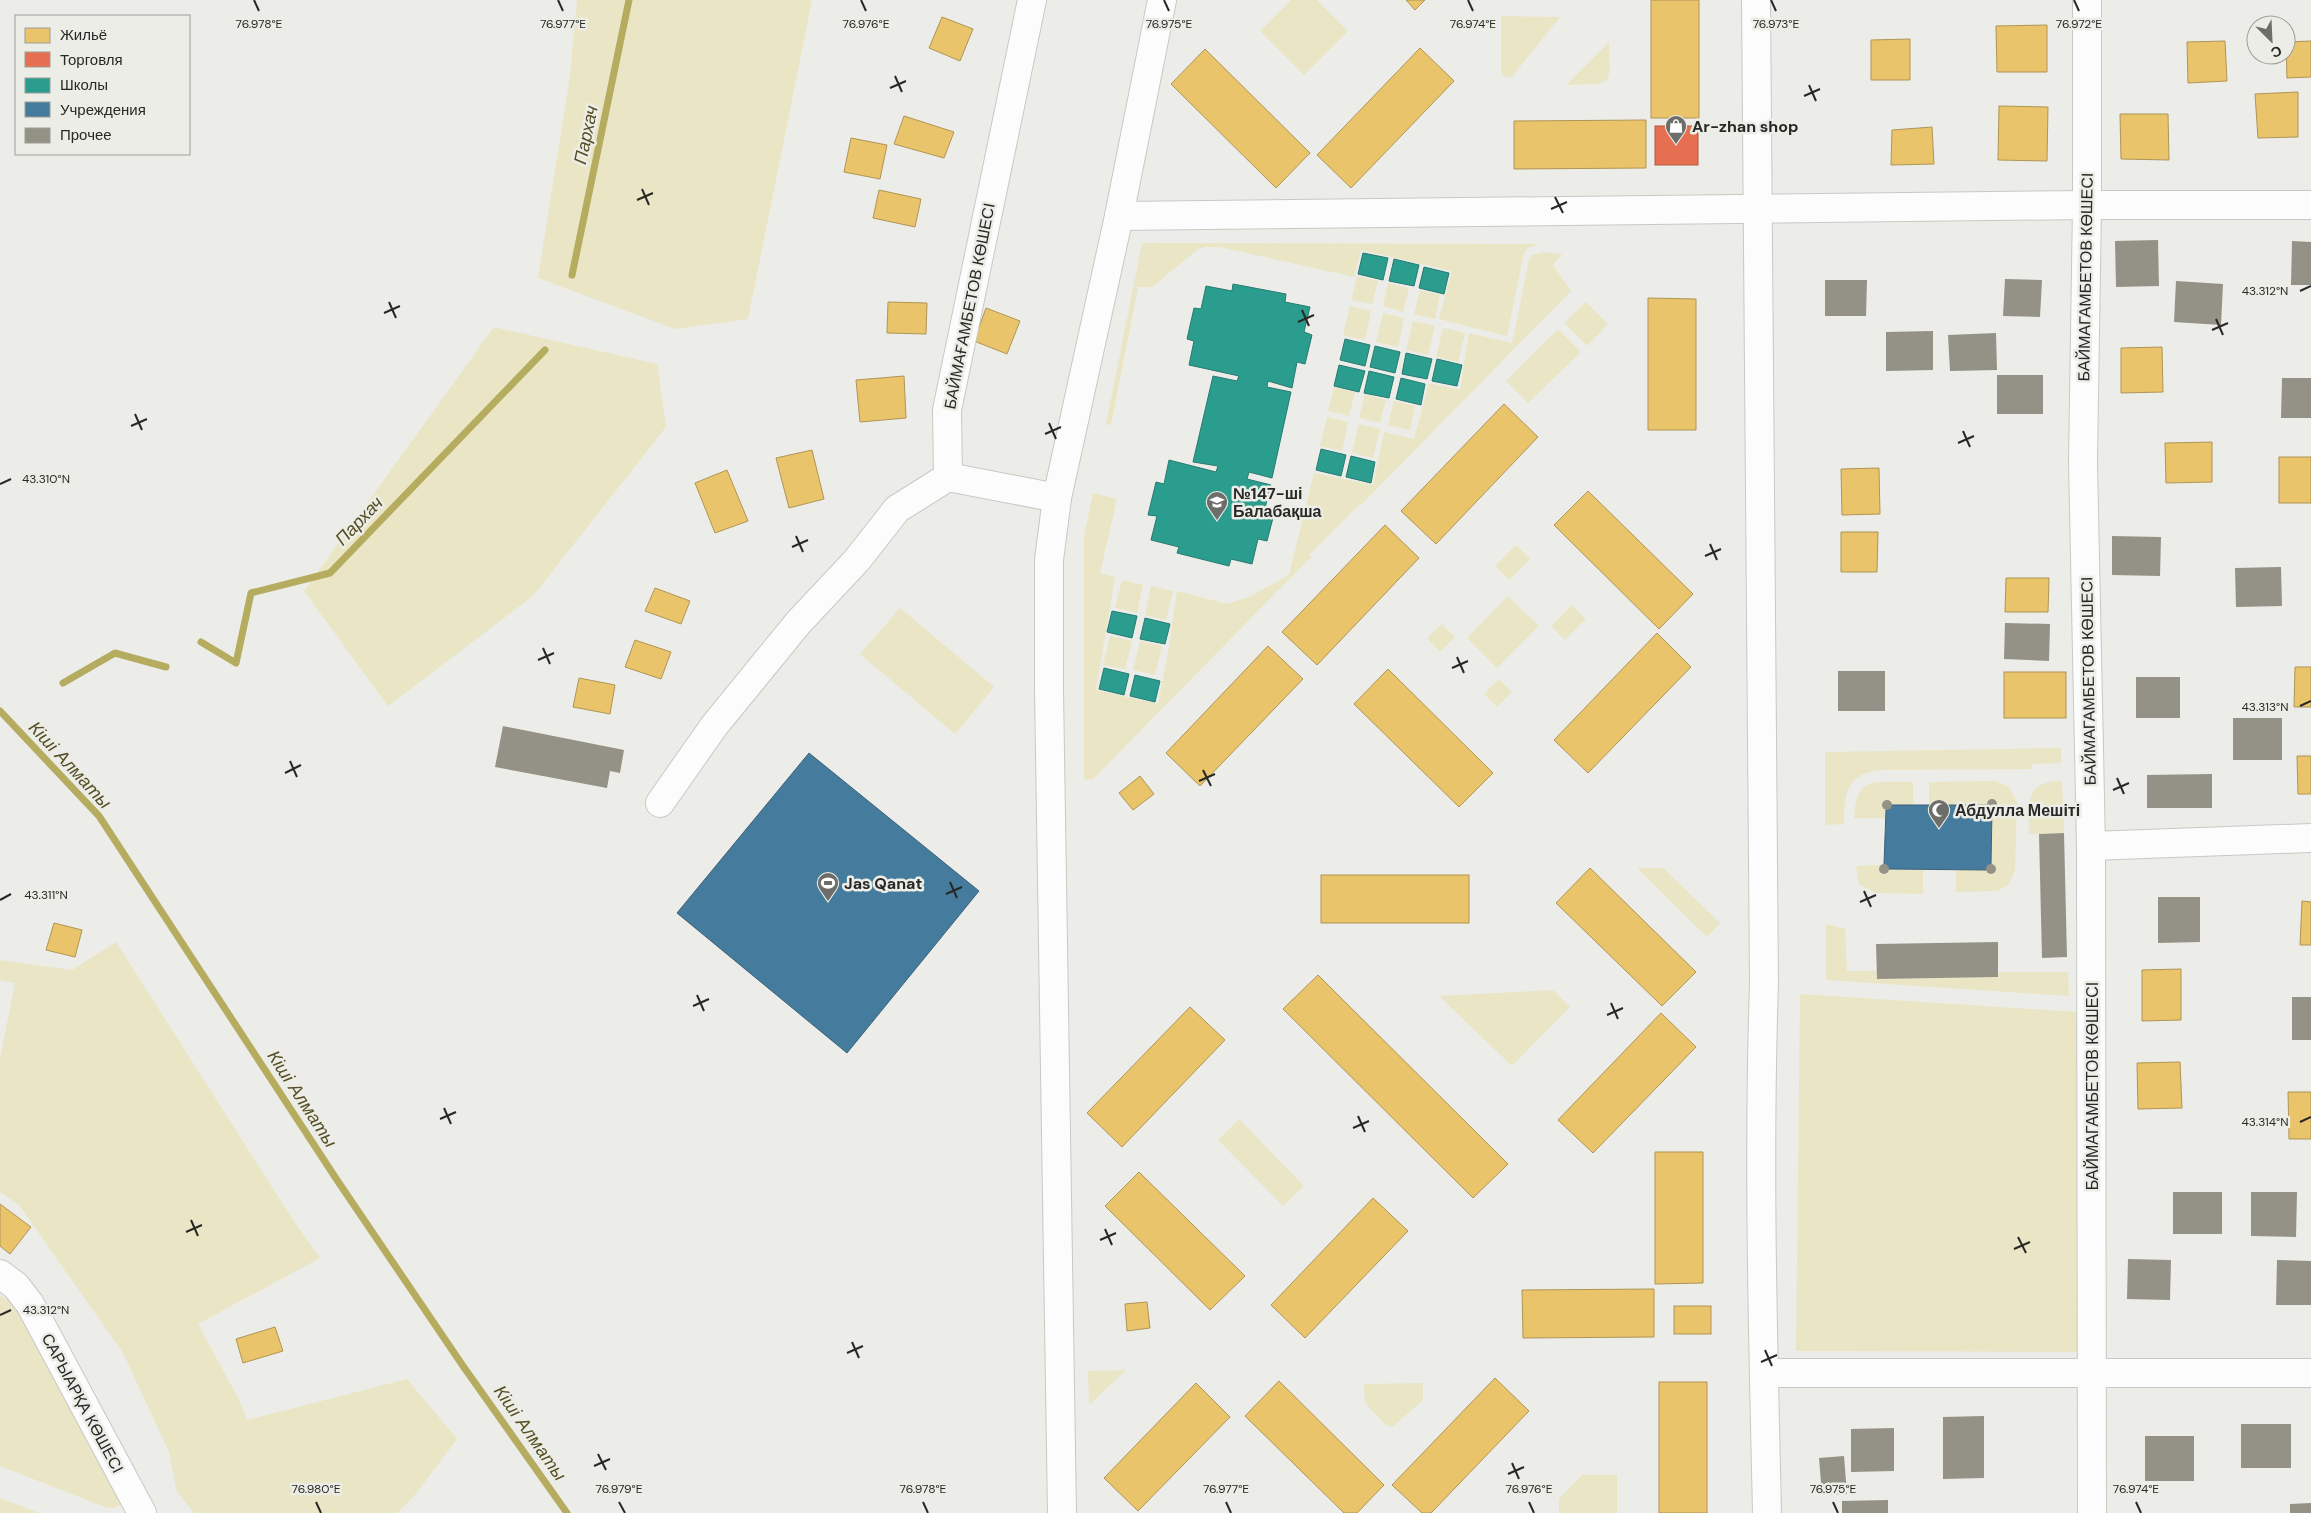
<svg xmlns="http://www.w3.org/2000/svg" width="2311" height="1513" font-family="'DM Sans',sans-serif">
<style>
.green{fill:#eae6c5}
.homes{fill:#e9c46a;stroke:#af9556}
.shops{fill:#e76f51;stroke:#ae5a44}
.schools{fill:#2a9d8f;stroke:#297a70}
.public{fill:#457b9d;stroke:#3c6279}
.lines{fill:none;stroke-linecap:round;stroke-linejoin:round}
.stream{stroke:#b5ac60;stroke-width:7}
.building{fill:#949286}
.minor-casing{stroke:#c8c8c5;stroke-width:30}
.minor{stroke:#fcfcfc;stroke-width:28}
.ticks{fill:none;stroke:#282826;stroke-width:2}
.labels{text-anchor:middle;stroke-width:5;stroke-linejoin:round;paint-order:stroke}
.poi-label{font-size:16px;font-weight:bold;fill:#282826;stroke:#edede7;text-anchor:start}
.street-label{font-size:16px;fill:#282826;stroke:#edede7}
.water-label{font-size:18px;font-style:italic;fill:#544f25;stroke:#edede7}
.ticks-label{font-size:12px;text-anchor:middle;fill:#282826;stroke:#edede7;stroke-width:5;stroke-linejoin:round;paint-order:stroke}
</style>
<rect width="100%" height="100%" fill="#ecece8"/>
<g class="green">
<path d="M577,0H812L748,319L675,329L538,278L570,76Z"/>
<path d="M1291,0H1317L1348,31L1304,75L1260,31Z"/>
<path d="M1501,16L1560,17L1511,78L1503,76L1501,72Z"/>
<path d="M1609,42L1610,69L1607,80L1599,84L1566,85Z"/>
<path d="M1142,243L1540,244L1528,248L1524,253L1507,336L1439,319L1452,271L1361,250L1354,277L1220,247H1205L1197,250L1152,287H1138L1111,425L1106,424Z"/>
<path d="M1544,252L1562,254L1553,265L1571,291L1361,505L1360,504L1309,555L1312,556L1093,779L1084,780V536L1093,493L1117,499L1100,573L1115,577L1096,690L1158,704L1169,647L1177,591L1227,604L1249,597L1289,575L1314,473L1373,485L1384,432L1414,439L1429,383L1460,390L1469,333L1512,343L1529,260L1532,255Z"/>
<path d="M1357,276L1378,281L1372,304L1351,300Z"/>
<path d="M1388,283L1409,288L1403,312L1383,306Z"/>
<path d="M1420,290L1440,295L1435,319L1414,314Z"/>
<path d="M1586,302L1608,324L1587,346L1564,323Z"/>
<path d="M1350,306L1371,311L1365,340L1343,335Z"/>
<path d="M1383,313L1404,318L1398,347L1376,342Z"/>
<path d="M1413,321L1435,326L1428,355L1406,350Z"/>
<path d="M494,327L657,364L666,427L533,596L388,706L304,591Z"/>
<path d="M1443,328L1465,333L1458,362L1436,357Z"/>
<path d="M1558,329L1581,352L1528,403L1506,381Z"/>
<path d="M1334,387L1355,392L1349,416L1328,411Z"/>
<path d="M1365,394L1386,400L1380,423L1359,418Z"/>
<path d="M1394,401L1415,406L1410,430L1388,425Z"/>
<path d="M1327,417L1348,422L1342,451L1320,446Z"/>
<path d="M1359,424L1380,429L1373,458L1352,453Z"/>
<path d="M1516,545L1530,559L1509,580L1495,566Z"/>
<path d="M1122,580L1143,585L1137,613L1115,608Z"/>
<path d="M1151,586L1173,591L1166,620L1145,615Z"/>
<path d="M1508,596L1539,626L1497,668L1467,638Z"/>
<path d="M1572,605L1586,619L1565,640L1551,626Z"/>
<path d="M900,608L994,687L955,734L860,654Z"/>
<path d="M1442,624L1455,637L1440,652L1427,638Z"/>
<path d="M1110,636L1132,641L1125,669L1103,665Z"/>
<path d="M1140,641L1162,646L1155,675L1133,670Z"/>
<path d="M1499,679L1512,692L1497,707L1484,694Z"/>
<path d="M2061,748V763L2032,764L2031,769L1880,770C1846,774 1844,794 1844,824L1825,825V752Z"/>
<path d="M1995,781L2009,787L2017,802L2015,871L2008,885L1997,891L1956,892V870H1986L1991,874L1996,871L1995,866L1991,864L1992,809L1997,805L1995,800L1991,799L1987,805H1929V782Z"/>
<path d="M2062,781L2064,833L2029,834C2029,804 2023,781 2062,781Z"/>
<path d="M1879,782H1913V805H1891L1889,801L1885,800L1882,806L1886,810V818H1854C1855,799 1858,784 1879,782Z"/>
<path d="M1881,865L1879,869L1882,874H1887L1889,869L1923,870V894L1876,893L1859,884L1856,866Z"/>
<path d="M1637,868H1663L1720,923L1707,937Z"/>
<path d="M1826,924L1845,929L1847,971H1877V979L1998,977V972H2068L2069,996L1826,980Z"/>
<path d="M116,942L293,1220L320,1258L198,1324L238,1398L247,1420L407,1379L457,1439L415,1495L397,1513H194L177,1492L169,1452L123,1353L19,1205L0,1192V1058L15,983L0,980V960L72,970Z"/>
<path d="M1553,990L1570,1007L1512,1066L1439,996Z"/>
<path d="M1800,994L2078,1012V1352L1796,1351Z"/>
<path d="M1239,1119L1304,1186L1283,1206L1218,1140Z"/>
<path d="M0,1295L14,1305L27,1321L124,1500C118,1508 114,1509 105,1507L0,1466Z"/>
<path d="M1126,1370L1089,1405L1088,1371Z"/>
<path d="M1423,1383V1400L1392,1427L1386,1425L1365,1403L1364,1384Z"/>
<path d="M1582,1475H1617V1513H1559V1499Z"/>
<path d="M0,1498L39,1513H0Z"/>
</g>
<g class="homes">
<path d="M1406,0H1425L1415,10Z"/>
<rect x="1651" y="0" width="48" height="118"/>
<path d="M942,17L973,29L960,61L929,48Z"/>
<path d="M2047,25V72H1997L1996,26Z"/>
<path d="M1910,39V80H1871V40Z"/>
<path d="M2225,41L2227,81L2188,83L2187,42Z"/>
<path d="M2311,41V77L2287,78L2286,42Z"/>
<path d="M1420,48L1454,81L1351,188L1317,155Z"/>
<path d="M1205,49L1310,153L1276,188L1171,84Z"/>
<path d="M2298,92V137L2258,138L2255,94Z"/>
<path d="M1999,106L2048,107L2047,161L1998,160Z"/>
<path d="M2120,114H2168L2169,160L2121,159Z"/>
<path d="M904,116L954,132L944,158L894,144Z"/>
<path d="M1646,120V168L1514,169V121Z"/>
<path d="M1932,127L1934,164L1891,165L1892,130Z"/>
<path d="M851,138L887,145L880,179L844,172Z"/>
<path d="M879,190L921,199L915,227L873,218Z"/>
<path d="M1648,298L1696,299V430H1648Z"/>
<path d="M888,302L927,303L926,334L887,333Z"/>
<path d="M986,308L1020,321L1007,354L974,341Z"/>
<path d="M2162,347L2163,392L2121,393V348Z"/>
<path d="M904,376L906,418L860,422L856,380Z"/>
<path d="M1504,404L1538,437L1436,544L1401,511Z"/>
<path d="M2212,442V482L2166,483L2165,443Z"/>
<path d="M812,450L824,499L789,508L776,458Z"/>
<rect x="2279" y="457" width="32" height="46"/>
<path d="M1879,468L1880,514L1842,515L1841,469Z"/>
<path d="M727,470L748,521L715,533L695,483Z"/>
<path d="M1588,491L1693,594L1659,629L1554,525Z"/>
<path d="M1385,525L1419,558L1317,665L1282,632Z"/>
<path d="M1841,532H1878L1877,572H1841Z"/>
<path d="M2006,578H2049L2048,612H2005Z"/>
<path d="M655,588L690,601L681,624L645,611Z"/>
<path d="M1657,633L1691,667L1588,773L1554,740Z"/>
<path d="M635,640L671,652L661,679L625,667Z"/>
<path d="M1268,646L1303,679L1200,786L1166,753Z"/>
<path d="M2295,667H2311V707H2294Z"/>
<path d="M1388,669L1493,773L1459,807L1354,704Z"/>
<rect x="2004" y="672" width="62" height="46"/>
<path d="M579,678L615,685L610,714L573,707Z"/>
<path d="M2297,756H2311V794H2298Z"/>
<path d="M1140,776L1154,794L1133,810L1119,793Z"/>
<path d="M1590,868L1696,972L1662,1006L1556,903Z"/>
<rect x="1321" y="875" width="148" height="48"/>
<path d="M2302,901L2311,902V945H2300Z"/>
<path d="M54,923L82,930L75,957L46,950Z"/>
<path d="M2181,969V1020L2142,1021V970Z"/>
<path d="M1318,975L1508,1164L1473,1198L1283,1009Z"/>
<path d="M1190,1007L1225,1040L1122,1147L1087,1113Z"/>
<path d="M1661,1013L1696,1047L1593,1153L1558,1120Z"/>
<path d="M2180,1062L2182,1108L2138,1109L2137,1063Z"/>
<path d="M2288,1092H2311V1139H2289Z"/>
<path d="M1655,1152H1703V1283L1655,1284Z"/>
<path d="M1139,1172L1245,1276L1210,1310L1105,1206Z"/>
<path d="M1373,1198L1408,1231L1305,1338L1271,1305Z"/>
<path d="M0,1204L31,1227L10,1254L0,1246Z"/>
<path d="M1654,1289V1337L1523,1338L1522,1290Z"/>
<path d="M1147,1302L1150,1328L1127,1331L1125,1304Z"/>
<rect x="1674" y="1306" width="37" height="28"/>
<path d="M275,1327L283,1351L243,1363L236,1339Z"/>
<path d="M1495,1378L1529,1411L1431,1513H1422L1392,1485Z"/>
<path d="M1279,1381L1384,1485L1357,1513H1344L1245,1416Z"/>
<rect x="1659" y="1382" width="48" height="131"/>
<path d="M1196,1383L1230,1417L1138,1511L1104,1478Z"/>
</g>
<rect class="shops" x="1655" y="126" width="43" height="39"/>
<g class="schools">
<path d="M1363,253L1388,258L1383,280L1358,274Z"/>
<path d="M1394,259L1419,265L1414,286L1389,281Z"/>
<path d="M1424,267L1449,273L1444,294L1419,288Z"/>
<path d="M1233,284L1286,294L1285,302L1310,307L1304,332L1312,335L1305,364L1297,362L1292,388L1268,381L1267,387L1291,392L1272,478L1249,472L1247,479L1271,485L1265,508L1275,510L1267,541L1258,539L1252,564L1231,559L1229,566L1177,553L1179,547L1151,540L1157,516L1148,515L1156,482L1164,484L1169,460L1216,472L1218,466L1193,462L1213,376L1237,381L1239,376L1189,365L1194,341L1187,339L1194,308L1201,309L1206,286L1232,291Z"/>
<path d="M1345,339L1370,345L1365,366L1340,360Z"/>
<path d="M1375,346L1400,352L1395,373L1370,367Z"/>
<path d="M1406,353L1432,359L1427,379L1402,374Z"/>
<path d="M1437,359L1462,365L1457,386L1432,381Z"/>
<path d="M1339,365L1365,371L1359,392L1334,386Z"/>
<path d="M1369,371L1394,377L1389,398L1364,393Z"/>
<path d="M1401,378L1425,384L1421,405L1396,399Z"/>
<path d="M1321,449L1346,455L1341,476L1316,470Z"/>
<path d="M1351,456L1375,462L1371,483L1346,477Z"/>
<path d="M1112,611L1137,616L1132,638L1107,632Z"/>
<path d="M1145,618L1170,624L1165,644L1140,639Z"/>
<path d="M1104,668L1129,674L1124,695L1099,689Z"/>
<path d="M1135,675L1160,681L1155,702L1130,696Z"/>
</g>
<g class="public">
<path d="M809,753L979,891L847,1053L677,913Z"/>
<path d="M1891,805H1987L1992,809L1991,864L1988,866L1986,870L1889,869L1884,864L1886,810L1891,808Z"/>
</g>
<g class="lines">
<g class="stream">
<path d="M572,275L629,0"/>
<path d="M201,642L236,663L251,593L330,573L545,350"/>
<path d="M63,683L115,653L166,667"/>
<path d="M0,711L99,816L337,1180L463,1366L567,1513"/>
</g>
</g>
<g class="building">
<path d="M2158,240L2159,286L2116,287L2115,241Z"/>
<path d="M2292,241L2311,242V285H2291Z"/>
<path d="M2005,279L2042,280L2040,317L2003,316Z"/>
<path d="M1825,280H1867L1866,316H1825Z"/>
<path d="M2176,281L2223,284L2221,325L2174,322Z"/>
<path d="M1933,331V370L1886,371V332Z"/>
<path d="M1996,333L1997,370L1950,371L1948,335Z"/>
<rect x="1997" y="375" width="46" height="39"/>
<path d="M2282,378H2311V418H2281Z"/>
<path d="M2112,536L2161,537L2160,576L2112,575Z"/>
<path d="M2281,567L2282,606L2236,607L2235,568Z"/>
<path d="M2005,623L2050,624L2049,661L2004,659Z"/>
<rect x="1838" y="671" width="47" height="40"/>
<rect x="2136" y="677" width="44" height="41"/>
<rect x="2233" y="718" width="49" height="42"/>
<path d="M503,726L624,750L620,773L610,771L607,788L495,767Z"/>
<path d="M2212,774V808H2147V775Z"/>
<circle cx="1992" cy="804" r="5"/>
<circle cx="1887" cy="805" r="5"/>
<path d="M2064,833L2067,957L2042,958L2039,834Z"/>
<circle cx="1991" cy="869" r="5"/>
<circle cx="1884" cy="869" r="5"/>
<path d="M2158,897H2200V942L2158,943Z"/>
<path d="M1998,942V977L1877,979L1876,944Z"/>
<rect x="2292" y="997" width="19" height="43"/>
<rect x="2173" y="1192" width="49" height="42"/>
<path d="M2251,1192H2297L2296,1237L2251,1236Z"/>
<path d="M2128,1259L2171,1260L2170,1300L2127,1299Z"/>
<path d="M2277,1260L2311,1261V1305H2276Z"/>
<path d="M1984,1416V1478L1943,1479V1417Z"/>
<rect x="2241" y="1424" width="50" height="44"/>
<path d="M1894,1428V1471L1851,1472V1429Z"/>
<rect x="2145" y="1436" width="49" height="45"/>
<path d="M1844,1456L1847,1494L1822,1495L1819,1458Z"/>
<path d="M1888,1500V1513H1842V1501Z"/>
<path d="M2311,1503V1513H2290V1504Z"/>
</g>
<g class="lines">
<g class="minor-casing">
<g id="minor">
<path d="M1756,0L1764,984C1758,1160 1763,1337 1767,1513"/>
<path d="M2087,0V205L2083,461L2091,846L2092,1513"/>
<path d="M1119,216L2087,205H2311"/>
<path d="M948,477L1057,498"/>
<path d="M660,803L714,726L798,623L857,560L897,509L948,477L947,410L1032,0"/>
<path d="M2091,846L2311,838"/>
<path d="M0,1274L16,1286L30,1304L142,1513"/>
<path d="M1764,1373H2311"/>
<path d="M1062,1513L1049,690V560L1057,498L1119,216L1162,0"/>
</g>
</g>
<use href="#minor" class="minor"/>
</g>
<path class="ticks" d="M254,0L259,11M558,0L563,11M861,0L866,11M1164,0L1169,11M1468,0L1473,11M1771,0L1776,11M2074,0L2079,11M895,76L902,92M1809,85L1816,101M890,88L906,81M1804,96L1820,89M642,189L649,205M1555,197L1563,213M637,200L653,193M1551,209L1567,202M2300,291L2311,286M389,302L396,318M1302,310L1309,326M384,313L400,306M2216,319L2223,335M1298,322L1314,315M2212,330L2228,323M135,414L142,430M1049,423L1056,439M131,426L147,419M1963,431L1970,447M1045,434L1061,427M1958,443L1974,436M0,484L11,479M796,536L803,552M1710,544L1717,560M792,547L808,540M1705,556L1721,549M543,648L550,664M1457,657L1464,673M538,660L554,653M1452,668L1468,661M2300,706L2311,701M290,761L297,777M1203,770L1211,786M285,773L301,765M2117,778L2124,794M1199,781L1215,774M2113,790L2129,783M950,882L957,898M1864,891L1871,907M946,894L962,887M0,900L11,894M1860,902L1876,895M697,995L704,1011M1611,1003L1618,1019M693,1006L709,999M1607,1015L1623,1008M444,1108L451,1124M1358,1116L1365,1132M440,1119L456,1112M2300,1122L2311,1117M1353,1128L1369,1121M191,1220L198,1236M1105,1229L1112,1245M186,1232L202,1225M2018,1237L2026,1253M1100,1240L1116,1233M2014,1249L2030,1242M0,1315L11,1310M852,1342L859,1358M1765,1350L1772,1366M847,1353L863,1346M1761,1362L1777,1355M598,1454L606,1470M1512,1463L1519,1479M594,1466L610,1459M1508,1474L1524,1467M316,1502L321,1513M619,1502L625,1513M923,1502L928,1513M1226,1502L1231,1513M1529,1502L1534,1513M1833,1502L1838,1513M2136,1502L2141,1513"/>
<defs>
<g id="shop-pin" transform="scale(1.125)"><path d="M0 17L-7.5 6A9.5 9.5 0 1 1 7.5 6Z" fill="#6d6d6a" stroke="#edede7"/><path d="M-5-2.5h2.3a2.7 3.5 0 0 1 5.4 0H5L5.5 6h-11ZM-1.5-2.5h3a1.5 2.3 0 0 0-3 0Z" fill="#fff"/></g>
<g id="school-pin" transform="scale(1.125)"><path d="M0 17L-7.5 6A9.5 9.5 0 1 1 7.5 6Z" fill="#6d6d6a" stroke="#edede7"/><path d="M0-5L7-2L0 1L-7-2ZM-4 1L0 2.5L4 1V4Q0 6-4 4Z" fill="#fff"/></g>
<g id="mosque-pin" transform="scale(1.125)"><path d="M0 17L-7.5 6A9.5 9.5 0 1 1 7.5 6Z" fill="#6d6d6a" stroke="#edede7"/><path d="M3.5-4.9A6 6 0 1 0 3.5 4.9A5 5 0 1 1 3.5-4.9Z" fill="#fff"/></g>
<g id="stadium-pin" transform="scale(1.125)"><path d="M0 17L-7.5 6A9.5 9.5 0 1 1 7.5 6Z" fill="#6d6d6a" stroke="#edede7"/><path d="M0-5a6.5 5 0 1 0 0 10a6.5 5 0 1 0 0-10ZM-3.5-1.8h7v3.6h-7Z" fill="#fff"/></g>
</defs>
<g fill-rule="evenodd">
<use href="#shop-pin" x="1676" y="126"/>
<use href="#school-pin" x="1217" y="502"/>
<use href="#mosque-pin" x="1939" y="810"/>
<use href="#stadium-pin" x="828" y="883"/>
</g>
<g class="labels">
<g class="poi-label">
<text x="1692" y="132">Ar-zhan shop</text>
<text x="1233" y="499">№147-ші<tspan x="1233" dy="18">Балабақша</tspan></text>
<text x="1955" y="816">Абдулла Мешіті</text>
<text x="844" y="889">Jas Qanat</text>
</g>
<g class="street-label">
<text transform="translate(2085 277) rotate(-89)" y="6">БАЙМАГАМБЕТОВ КӨШЕСІ</text>
<text transform="translate(969 306) rotate(-79)" y="6">БАЙМАҒАМБЕТОВ КӨШЕСІ</text>
<text transform="translate(2088 681) rotate(-91)" y="6">БАЙМАГАМБЕТОВ КӨШЕСІ</text>
<text transform="translate(2092 1086) rotate(-90)" y="6">БАЙМАГАМБЕТОВ КӨШЕСІ</text>
<text transform="translate(83 1403) rotate(62)" y="6">САРЫАРҚА КӨШЕСІ</text>
</g>
<g class="water-label">
<text transform="translate(586 135) rotate(-78)" y="6">Пархач</text>
<text transform="translate(359 521) rotate(-46)" y="6">Пархач</text>
<text transform="translate(70 765) rotate(47)" y="6">Кіші Алматы</text>
<text transform="translate(302 1099) rotate(57)" y="6">Кіші Алматы</text>
<text transform="translate(530 1433) rotate(55)" y="6">Кіші Алматы</text>
</g>
</g>
<g class="ticks-label">
<text x="259" y="28">76.978°E</text>
<text x="563" y="28">76.977°E</text>
<text x="866" y="28">76.976°E</text>
<text x="1169" y="28">76.975°E</text>
<text x="1473" y="28">76.974°E</text>
<text x="1776" y="28">76.973°E</text>
<text x="2079" y="28">76.972°E</text>
<text x="2265" y="295">43.312°N</text>
<text x="46" y="483">43.310°N</text>
<text x="2265" y="711">43.313°N</text>
<text x="46" y="899">43.311°N</text>
<text x="2265" y="1126">43.314°N</text>
<text x="46" y="1314">43.312°N</text>
<text x="316" y="1493">76.980°E</text>
<text x="619" y="1493">76.979°E</text>
<text x="923" y="1493">76.978°E</text>
<text x="1226" y="1493">76.977°E</text>
<text x="1529" y="1493">76.976°E</text>
<text x="1833" y="1493">76.975°E</text>
<text x="2136" y="1493">76.974°E</text>
</g>
<rect x="15" y="15" width="175" height="140" fill="#edede7" stroke="#9e9e9a"/>
<rect x="25" y="28" width="25" height="15" fill="#e9c46a" stroke="#9e9e9a"/>
<text x="60" y="40" font-size="15" fill="#282826">Жильё</text>
<rect x="25" y="52" width="25" height="15" fill="#e76f51" stroke="#9e9e9a"/>
<text x="60" y="65" font-size="15" fill="#282826">Торговля</text>
<rect x="25" y="78" width="25" height="15" fill="#2a9d8f" stroke="#9e9e9a"/>
<text x="60" y="90" font-size="15" fill="#282826">Школы</text>
<rect x="25" y="102" width="25" height="15" fill="#457b9d" stroke="#9e9e9a"/>
<text x="60" y="115" font-size="15" fill="#282826">Учреждения</text>
<rect x="25" y="128" width="25" height="15" fill="#949286" stroke="#9e9e9a"/>
<text x="60" y="140" font-size="15" fill="#282826">Прочее</text>
<g transform="translate(2271 40) rotate(156)"><circle r="24" fill="#edede7" stroke="#9e9e9a"/>
<path d="M0-4L9 19L0 12L-9 19Z" fill="#6d6d6a"/>
<text y="-8" font-size="14" font-weight="bold" text-anchor="middle" fill="#282826">С</text>
</g>
</svg>
